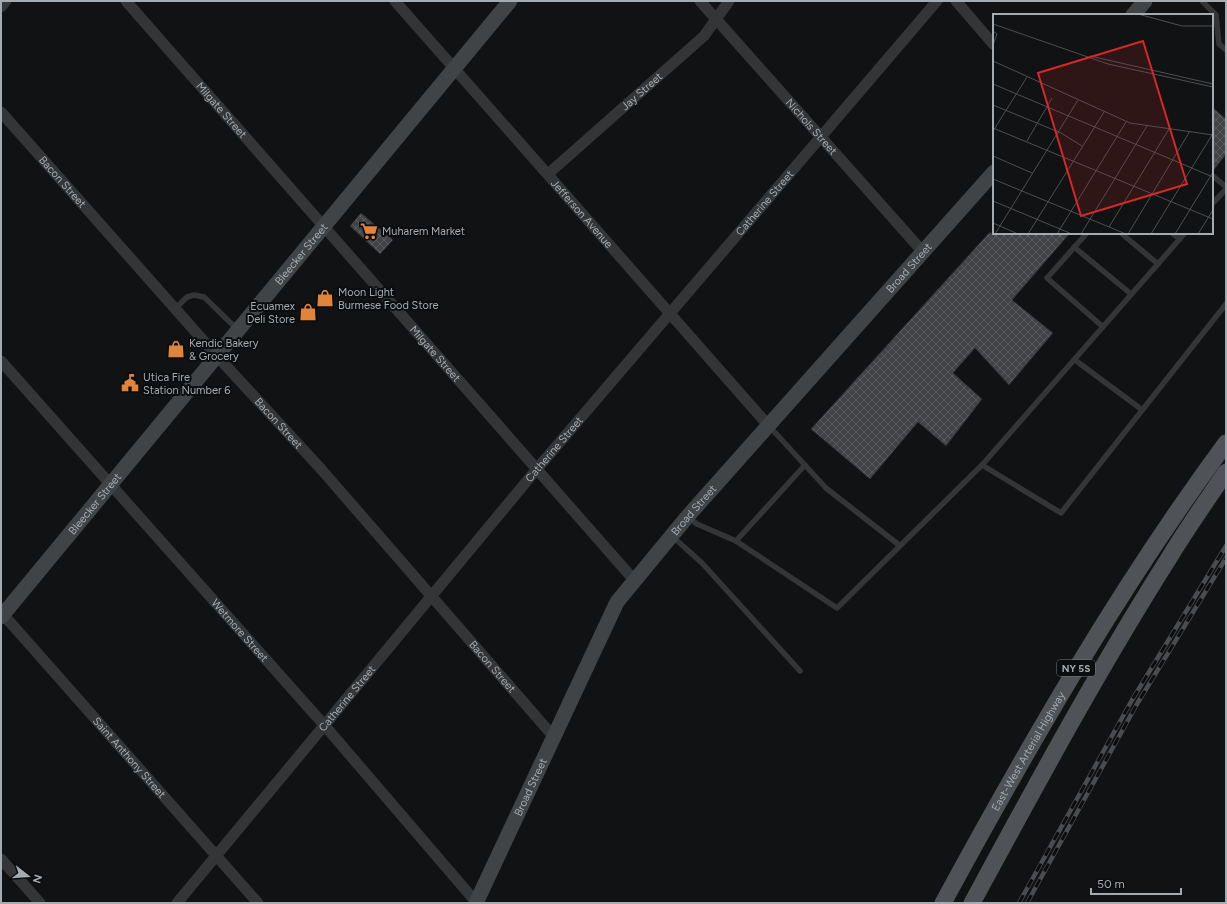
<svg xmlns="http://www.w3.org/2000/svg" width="1227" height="904" font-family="Figtree,sans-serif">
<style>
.building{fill:url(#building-cross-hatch);stroke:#2c2c2f}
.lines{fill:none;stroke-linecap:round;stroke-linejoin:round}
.lane{stroke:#333537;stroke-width:5.5}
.street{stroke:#333537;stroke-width:11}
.secondary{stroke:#414447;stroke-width:15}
.primary{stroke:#4f5256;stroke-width:17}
.rail-casing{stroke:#4a4d50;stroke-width:4.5}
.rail{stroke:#0c0d0e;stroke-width:3;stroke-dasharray:9;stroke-linecap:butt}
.labels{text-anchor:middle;stroke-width:4;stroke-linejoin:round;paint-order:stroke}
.shield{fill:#0c0d0e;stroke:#767c81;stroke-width:1}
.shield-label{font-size:10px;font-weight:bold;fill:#a4acb2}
.street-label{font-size:11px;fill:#a4acb2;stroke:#0c0d0e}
.poi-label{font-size:11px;fill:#a4acb2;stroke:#0c0d0e;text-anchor:start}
.inset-road{fill:none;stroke:#4c5053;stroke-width:1}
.view{fill:#d62828;fill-opacity:0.15;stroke:#d62828;stroke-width:2}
.inset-edge{fill:none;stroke:#a4acb2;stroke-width:2}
</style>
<defs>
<pattern id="building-cross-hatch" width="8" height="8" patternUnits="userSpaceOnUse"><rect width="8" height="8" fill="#414346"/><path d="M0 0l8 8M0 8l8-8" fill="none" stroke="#595b5e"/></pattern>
</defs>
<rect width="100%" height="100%" fill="#111213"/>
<g class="building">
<path d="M1212,107L1226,119V154L1213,171Z"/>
<path d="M361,213L393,240L380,254L350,226Z"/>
<path d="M989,233H1070L1012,300L1053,333L1009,385L975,348L953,373L982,399L946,446L918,422L870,479L811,429Z"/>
</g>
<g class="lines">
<g class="lane">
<path d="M1202,1L1216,15L1219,44L1226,50"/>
<path d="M1212,175L1226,187"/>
<path d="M1212,204L1226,189"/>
<path d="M1087,233L1047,278L1102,326"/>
<path d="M1121,233L1158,264"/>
<path d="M1172,233L1180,239"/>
<path d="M1074,247L1131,294"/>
<path d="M175,309L187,297L194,295L204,297L238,330"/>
<path d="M1075,360L1141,409"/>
<path d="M769,426L826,488L899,545"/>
<path d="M982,465L1061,513L1226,304"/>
<path d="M688,517L697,524L736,541L805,465"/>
<path d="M673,537L702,563L800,671"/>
<path d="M736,541L837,608L982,465L1185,233"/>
</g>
<g class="street">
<path id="s1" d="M126,1L634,580"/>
<path id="s2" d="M395,1L768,425"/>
<path id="s3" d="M700,1L923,252"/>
<path d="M956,1L994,45"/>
<path d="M1,7L6,1"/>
<path id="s4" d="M1,112L217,356L321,469L553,736"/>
<path id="s5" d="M548,174L704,36L729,1"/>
<path id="s6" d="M1,361L325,726L476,902"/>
<path id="s7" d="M1,612L258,903"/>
<path d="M1,859L40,903"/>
<path id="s8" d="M177,903L536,470L937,1"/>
</g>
<g class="secondary">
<path d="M1133,15L1145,1"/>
<path id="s9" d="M1,617L510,1"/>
<path id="s10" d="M476,903L617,602L687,517L994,172"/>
</g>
<g class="primary">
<path id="s11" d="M943,903C1029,745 1119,588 1226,443"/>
<path d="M972,903C1035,787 1098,670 1169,558C1187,528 1207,500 1226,472"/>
</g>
<g class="rail-casing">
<g id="rail">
<path d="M1019,903L1132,700L1226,546"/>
<path d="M1027,903L1137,704L1226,558"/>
</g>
</g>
<use href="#rail" class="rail"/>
</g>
<defs>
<g id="supermarket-bare" transform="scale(1.38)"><path d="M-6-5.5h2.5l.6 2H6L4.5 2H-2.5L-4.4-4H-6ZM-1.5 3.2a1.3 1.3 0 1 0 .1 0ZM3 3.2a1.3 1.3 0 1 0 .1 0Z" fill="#e1843b" stroke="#0c0d0e" stroke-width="2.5" paint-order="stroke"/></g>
<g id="shop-bare" transform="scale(1.38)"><path d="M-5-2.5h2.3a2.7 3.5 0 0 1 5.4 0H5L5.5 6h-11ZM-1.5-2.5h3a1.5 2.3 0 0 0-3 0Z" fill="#e1843b" stroke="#0c0d0e" stroke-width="2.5" paint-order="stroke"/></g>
<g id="civic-bare" transform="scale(1.38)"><path d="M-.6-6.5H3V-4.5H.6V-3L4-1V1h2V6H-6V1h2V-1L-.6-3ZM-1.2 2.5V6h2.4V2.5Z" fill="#e1843b" stroke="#0c0d0e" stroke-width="2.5" paint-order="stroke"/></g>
</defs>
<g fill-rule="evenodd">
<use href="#supermarket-bare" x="369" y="231"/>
<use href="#shop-bare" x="325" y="298"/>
<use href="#shop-bare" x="308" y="312"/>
<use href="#shop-bare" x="176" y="349"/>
<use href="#civic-bare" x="130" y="383"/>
</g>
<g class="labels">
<rect class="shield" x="1057" y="660" width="38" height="16" rx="3"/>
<g class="shield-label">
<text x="1076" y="672">NY 5S</text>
</g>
<g class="street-label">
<text dy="4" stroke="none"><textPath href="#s5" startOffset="125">Jay Street</textPath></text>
<text dy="4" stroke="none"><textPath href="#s1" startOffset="145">Milgate Street</textPath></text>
<text dy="4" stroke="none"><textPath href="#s3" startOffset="168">Nichols Street</textPath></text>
<text dy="4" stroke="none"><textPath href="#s4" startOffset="93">Bacon Street</textPath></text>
<text dy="4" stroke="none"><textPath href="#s8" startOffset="914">Catherine Street</textPath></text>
<text dy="4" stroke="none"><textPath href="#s2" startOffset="283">Jefferson Avenue</textPath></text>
<text dy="4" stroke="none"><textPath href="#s9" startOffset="471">Bleecker Street</textPath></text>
<text dy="4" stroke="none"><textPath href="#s10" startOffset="776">Broad Street</textPath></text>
<text dy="4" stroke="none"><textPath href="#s1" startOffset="469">Milgate Street</textPath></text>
<text dy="4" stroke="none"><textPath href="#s4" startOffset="417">Bacon Street</textPath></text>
<text dy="4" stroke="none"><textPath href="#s8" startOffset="590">Catherine Street</textPath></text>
<text dy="4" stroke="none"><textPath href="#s9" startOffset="147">Bleecker Street</textPath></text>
<text dy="4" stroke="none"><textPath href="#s10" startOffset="452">Broad Street</textPath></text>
<text dy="4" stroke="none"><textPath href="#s6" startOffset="360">Wetmore Street</textPath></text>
<text dy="4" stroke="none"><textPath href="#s4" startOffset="741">Bacon Street</textPath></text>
<text dy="4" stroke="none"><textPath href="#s8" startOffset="266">Catherine Street</textPath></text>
<text dy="4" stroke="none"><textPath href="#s11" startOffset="174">East-West Arterial Highway</textPath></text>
<text dy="4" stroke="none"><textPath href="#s7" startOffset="194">Saint Anthony Street</textPath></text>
<text dy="4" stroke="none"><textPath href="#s10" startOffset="128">Broad Street</textPath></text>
</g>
<g class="poi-label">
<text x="382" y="235">Muharem Market</text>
<text x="338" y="296">Moon Light<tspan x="338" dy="13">Burmese Food Store</tspan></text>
<text x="295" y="310" text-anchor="end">Ecuamex<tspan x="295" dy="13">Deli Store</tspan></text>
<text x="189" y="347">Kendic Bakery<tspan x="189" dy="13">&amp; Grocery</tspan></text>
<text x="143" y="381">Utica Fire<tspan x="143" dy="13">Station Number 6</tspan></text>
</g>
</g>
<g transform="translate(993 14)">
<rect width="220" height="220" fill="#111213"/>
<path class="inset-road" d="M145,0L189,12H220M0,10L115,50L220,73M0,17L4,20L0,31M97,42L220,70M0,47L137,109L220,121M0,70L220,163M0,91L68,119L89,132M0,114L220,205M0,117L34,63M34,127L59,84M0,142L39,159M0,165L133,220M0,187L79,220M0,209L25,220M116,213L176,115M2,220L85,86M35,220L111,98M64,220L133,108M88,220L154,112M135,220L197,117M158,220L219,121M182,220L220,158M205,220L220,196"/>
<path class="view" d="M150,27L194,170L88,202L45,59Z"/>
<rect width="220" height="220" class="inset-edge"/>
</g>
<rect width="1227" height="904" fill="none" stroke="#a4acb2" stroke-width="4"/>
<g transform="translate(28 876) rotate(107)" stroke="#0c0d0e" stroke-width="3" paint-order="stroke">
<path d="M0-3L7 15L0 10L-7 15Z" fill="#a4acb2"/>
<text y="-6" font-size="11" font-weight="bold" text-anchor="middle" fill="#a4acb2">N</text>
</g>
<path d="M1091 888v6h90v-6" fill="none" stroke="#a4acb2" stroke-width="2"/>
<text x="1097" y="888" font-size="12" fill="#a4acb2" stroke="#0c0d0e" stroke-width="3" paint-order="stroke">50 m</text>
</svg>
